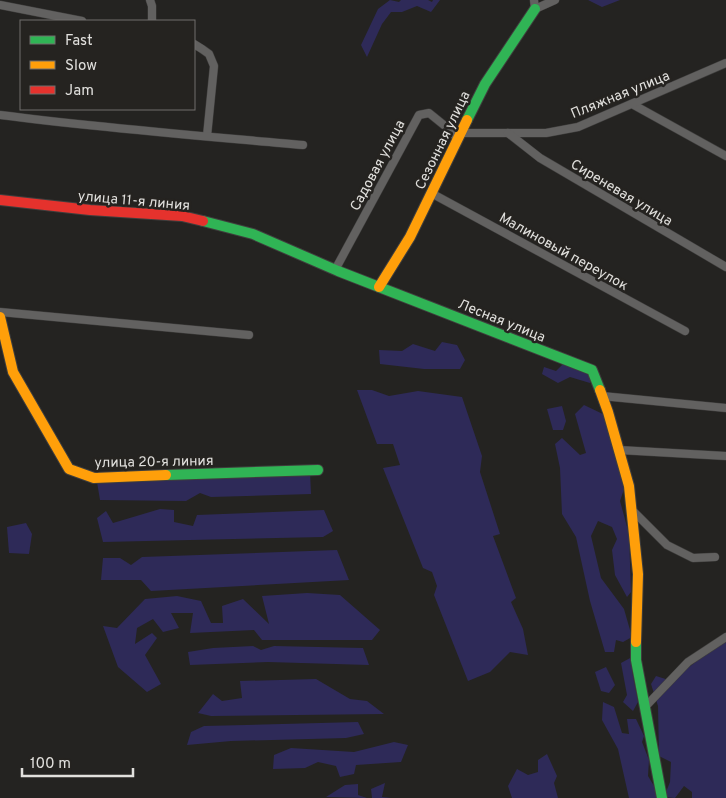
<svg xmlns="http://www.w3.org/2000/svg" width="726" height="798" font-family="Overpass,sans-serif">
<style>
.green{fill:#2e2a58}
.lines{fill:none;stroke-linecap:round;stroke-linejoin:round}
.street-casing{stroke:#3f3e3d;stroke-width:9}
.fast-casing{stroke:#3f3e3d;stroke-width:12}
.slow-casing{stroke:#3f3e3d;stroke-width:12}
.jam-casing{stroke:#3f3e3d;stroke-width:12}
.street{stroke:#626160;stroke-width:8}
.fast{stroke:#30b455;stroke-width:10}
.slow{stroke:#ff9f0a;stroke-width:10}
.jam{stroke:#e5322d;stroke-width:10}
.labels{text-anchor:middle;stroke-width:5;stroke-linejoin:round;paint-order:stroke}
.street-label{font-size:14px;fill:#e1e0dd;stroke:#252320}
</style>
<rect width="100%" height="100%" fill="#242321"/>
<g class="green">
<path d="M390,0L399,2L401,0H428L432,2L433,0H440L431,12L417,6L402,12H391L382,24L367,57L361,45L378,9Z"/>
<path d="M588,0H620L602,7Z"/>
<path d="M442,342L457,345L465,360L460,369H424L380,364L379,350L402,351L413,344L435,351Z"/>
<path d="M563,364L591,374L590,383L570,377L558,383L542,374L544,367L556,371Z"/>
<path d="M357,390H372L389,396L418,391L462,397L482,456L480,472L500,534L493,536L516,598L511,602L523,629L528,655L510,652L490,672L468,681L434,595L437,586L432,572L423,568L383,468L400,465L393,444H377Z"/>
<path d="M584,405L607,416L624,489L620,501L629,534L631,592L627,597L615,575L612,550L617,539L612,527L598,521L591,536L601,578L624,609L632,637L623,642L616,640L614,652H605L590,601L576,537L562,514L560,468L555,444L562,438L580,455L586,453L575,414Z"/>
<path d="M562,406L566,421L563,430H553L547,409Z"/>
<path d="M310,472L311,494L211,497L200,493L186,501L100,500L96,476Z"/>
<path d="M160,509L174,510V522L193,526L197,515L324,510L333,531L323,537L103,542L97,518L106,511L113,523Z"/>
<path d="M26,523L32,534L29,554L9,553L7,527Z"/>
<path d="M337,550L349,580L151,591L141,580H101L103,558H120L131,565L142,557Z"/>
<path d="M307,593L340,595L380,630L372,640H262L254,630L190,633L193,613H171L179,628L163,632L153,619L137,628L135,644L152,633L157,638L145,655L161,684L147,692L118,667L103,626L117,628L145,599L177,596L201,601L211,623H223L222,606L243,599L269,624L262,596Z"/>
<path d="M726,637V798H692V792L684,786L675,798L664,797L670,782L671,762L659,756L658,706L651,684L656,676L672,681Z"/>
<path d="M253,646L261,650L274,646L363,648L369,665L268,662L190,665L188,652L213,648Z"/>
<path d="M632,657L635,664L632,671L638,702L633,711L623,702L627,695L621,663Z"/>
<path d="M606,667L615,685L609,693L601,691L595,672Z"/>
<path d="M316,679L350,699L367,701L384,714L211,716L198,713L213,694L222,701L242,698L240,681Z"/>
<path d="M603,702L614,707L622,733L629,734L627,719H636L644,736L642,742L649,760L648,776L657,791L658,798H629L618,749L602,720Z"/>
<path d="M358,722L364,734L346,738L231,741L187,745L191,732L204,726Z"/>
<path d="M394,742L408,745L401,762L356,765L354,774L340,777L336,766L318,762L305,768L273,769L274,755L291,748L354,752Z"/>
<path d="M547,754L557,776L554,783L558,798H512L508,786L517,769L528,775L538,772V760Z"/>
<path d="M385,783L382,797L391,798H372L371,789Z"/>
<path d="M358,784V795L367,798L326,797L345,785Z"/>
</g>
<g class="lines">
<g class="street-casing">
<g id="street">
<path d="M150,0L152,6V21"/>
<path d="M534,0L535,9L555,0"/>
<path d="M0,5L82,21"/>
<path d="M194,44L202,49L209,54L214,66L207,136"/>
<path d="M632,104L726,156"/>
<path d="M0,115C101,128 202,136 303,145"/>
<path d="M460,133H546L578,127L726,63"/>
<path d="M508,133L540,158L726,267"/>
<path d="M431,193L685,331"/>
<path d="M335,270L419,115L429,113L450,130L457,138"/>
<path d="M0,312L249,335"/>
<path d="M602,396L726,408"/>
<path d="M619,450L726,456"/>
<path d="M631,509L667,545L693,558L715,557"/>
<path d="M645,707L688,662L726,637"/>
</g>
</g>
<g class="fast-casing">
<g id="fast">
<path d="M467,120L485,84L535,9"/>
<path d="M203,221L253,234L338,271L592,370L600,390"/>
<path d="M166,475L318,470"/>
<path d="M636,642V660L662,798"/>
</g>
</g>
<g class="slow-casing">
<g id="slow">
<path d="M379,287L410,237L467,120"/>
<path d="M0,317L13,372L69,469L94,478L166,475"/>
<path d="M600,390L608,412L629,486L638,574L636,642"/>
</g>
</g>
<g class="jam-casing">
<path id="jam" d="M0,200L90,210L182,216L203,221"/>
</g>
<use href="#street" class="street"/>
<use href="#fast" class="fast"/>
<use href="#slow" class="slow"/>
<use href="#jam" class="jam"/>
</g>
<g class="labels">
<g class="street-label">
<text transform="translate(620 94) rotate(-22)" y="5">Пляжная улица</text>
<text transform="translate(442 140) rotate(-64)" y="5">Сезонная улица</text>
<text transform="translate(377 165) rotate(-62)" y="5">Садовая улица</text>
<text transform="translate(622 192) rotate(31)" y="5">Сиреневая улица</text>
<text transform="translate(134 200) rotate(5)" y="5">улица 11-я линия</text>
<text transform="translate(564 251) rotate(29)" y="5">Малиновый переулок</text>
<text transform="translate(502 320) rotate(22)" y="5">Лесная улица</text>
<text transform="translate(154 461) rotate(-1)" y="5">улица 20-я линия</text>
</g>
</g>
<rect x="20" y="20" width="175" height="90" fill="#252320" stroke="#706f6c"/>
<rect x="30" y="36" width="25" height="8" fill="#30b455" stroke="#706f6c"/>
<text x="65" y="45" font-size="15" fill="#e1e0dd">Fast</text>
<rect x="30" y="61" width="25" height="8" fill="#ff9f0a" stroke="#706f6c"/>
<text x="65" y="70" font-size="15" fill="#e1e0dd">Slow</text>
<rect x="30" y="86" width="25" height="8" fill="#e5322d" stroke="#706f6c"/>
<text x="65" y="95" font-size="15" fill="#e1e0dd">Jam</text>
<path d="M22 768v8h111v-8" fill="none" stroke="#e1e0dd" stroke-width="2.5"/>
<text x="30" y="768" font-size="15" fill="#e1e0dd" stroke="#252320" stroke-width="4" paint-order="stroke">100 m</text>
</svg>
